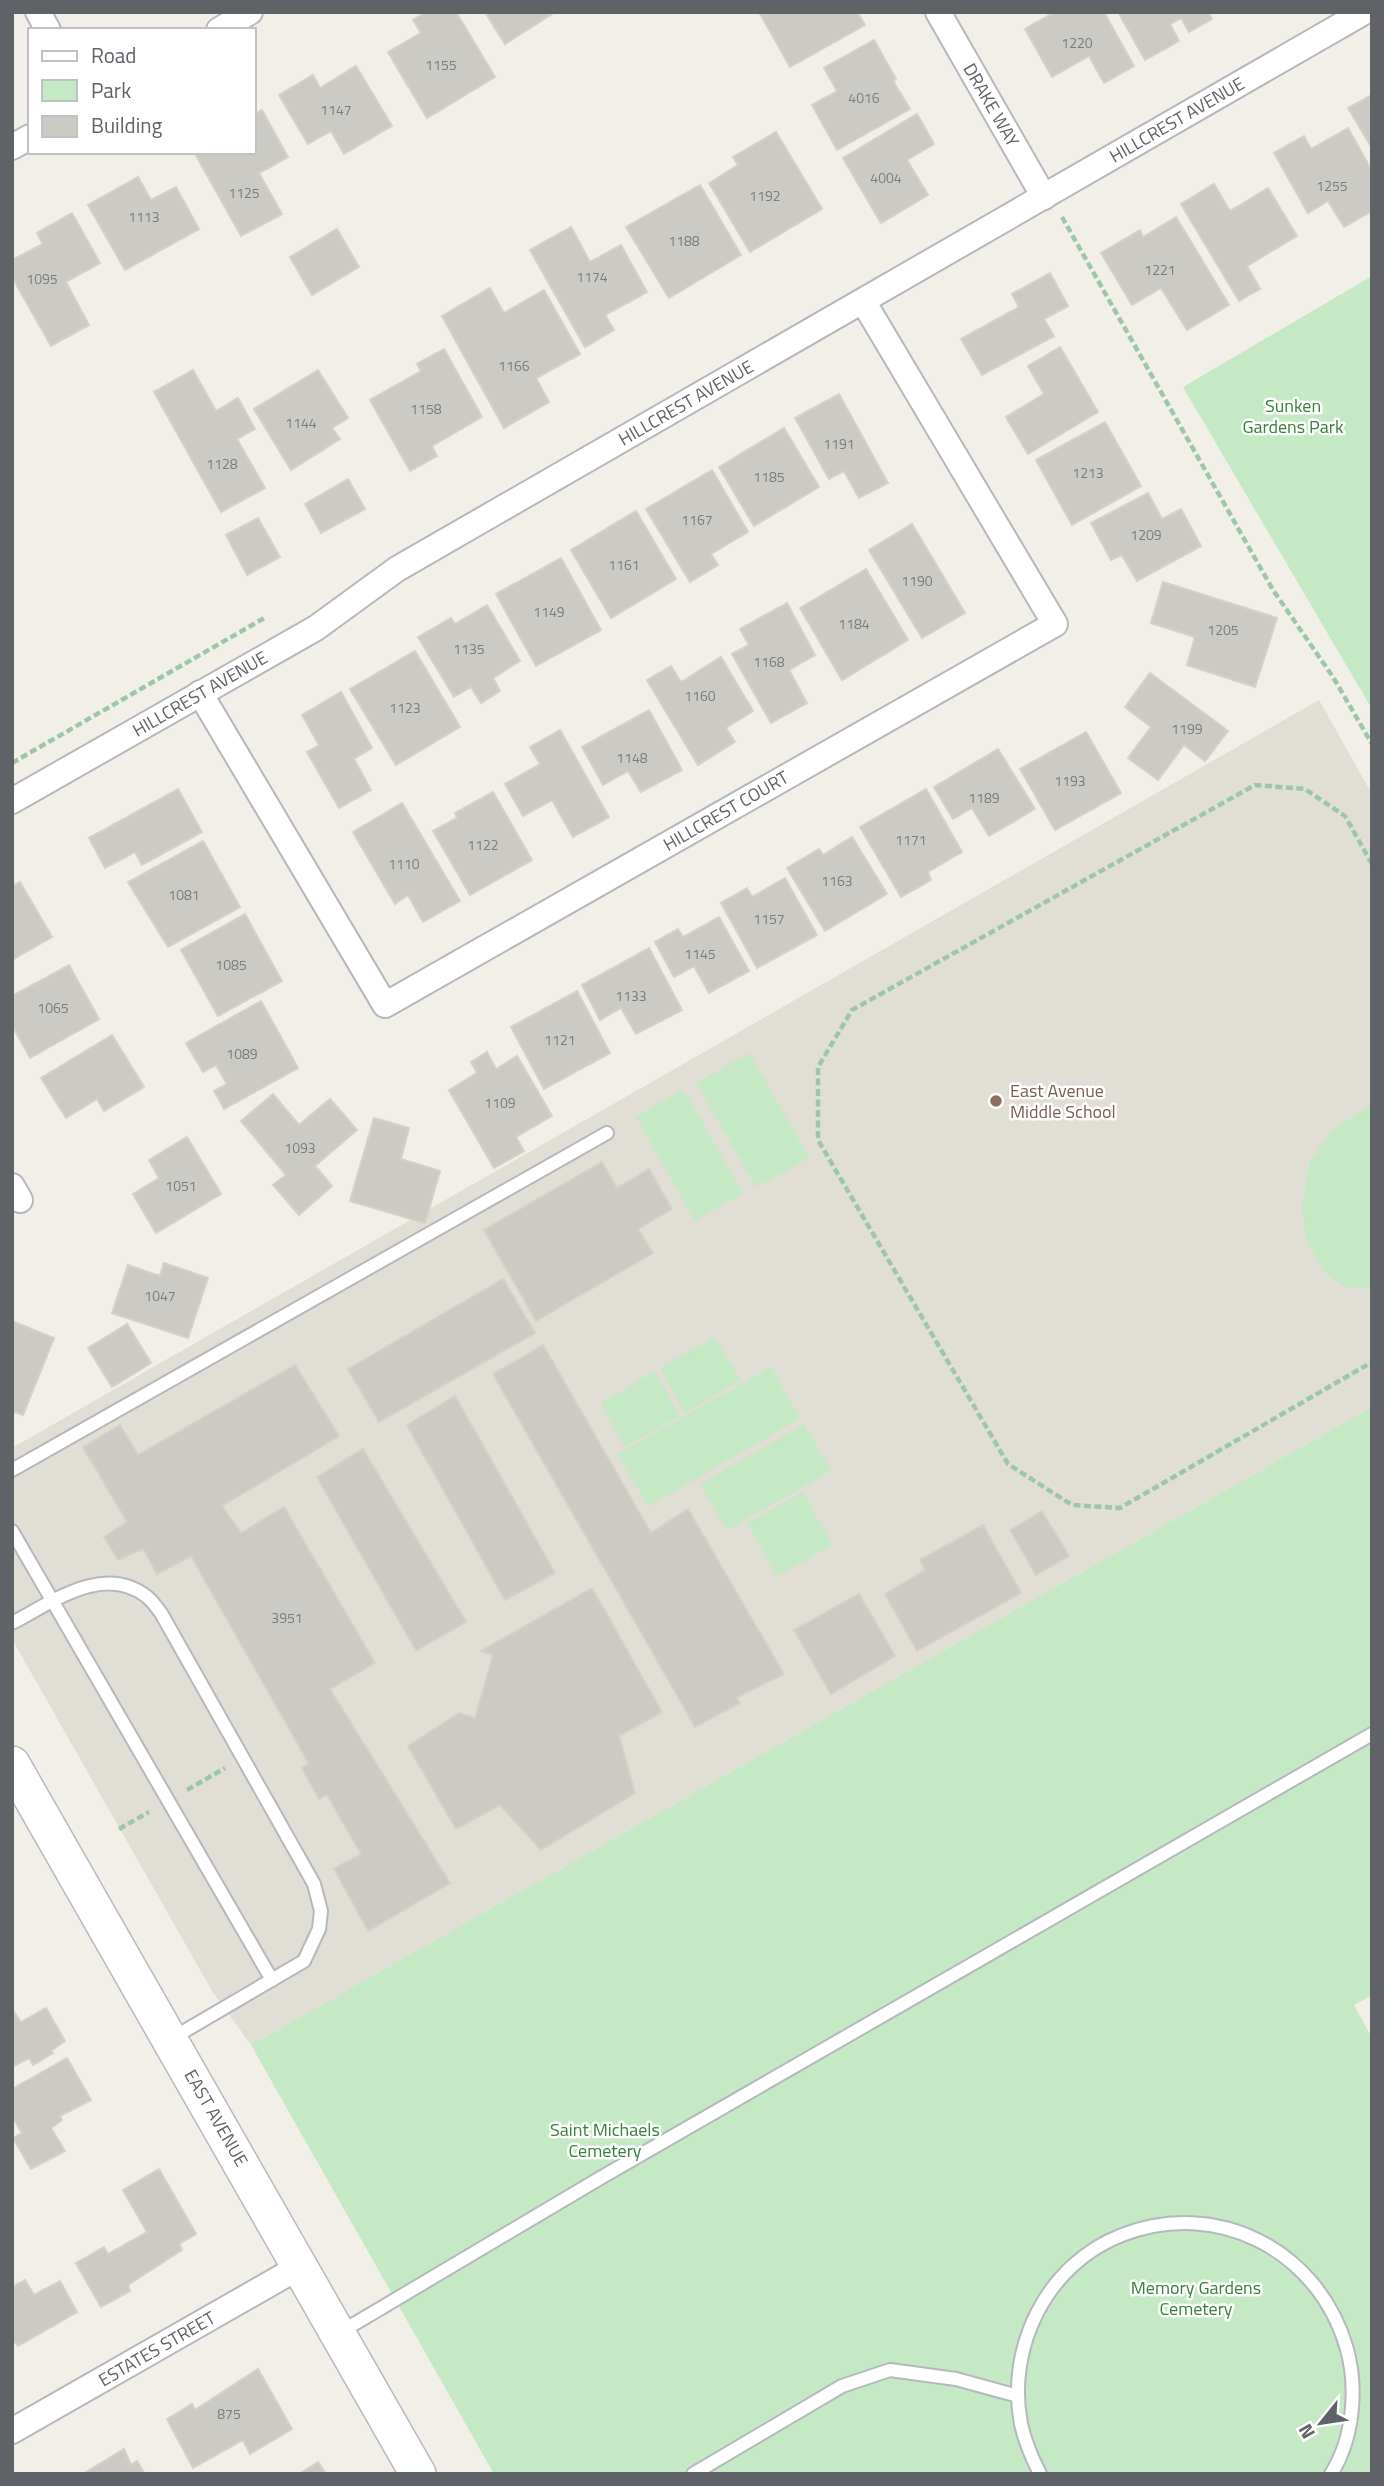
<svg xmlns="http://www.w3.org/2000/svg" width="1384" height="2486" font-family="'Titillium Web',sans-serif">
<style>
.education{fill:#e1ded6}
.green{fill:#c5e8c5}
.building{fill:#cccac5;stroke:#d6d1c6;stroke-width:2}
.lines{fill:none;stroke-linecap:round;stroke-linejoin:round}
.lane-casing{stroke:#b5b8bc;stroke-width:16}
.street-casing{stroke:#b5b8bc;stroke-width:28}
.secondary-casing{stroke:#b6babf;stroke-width:38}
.path{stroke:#9cc7a9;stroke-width:4.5;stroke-dasharray:7 3.5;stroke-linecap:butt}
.lane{stroke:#fff;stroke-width:12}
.street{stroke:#fff;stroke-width:24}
.secondary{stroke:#fff;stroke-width:35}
.education-dot{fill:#8d6e63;stroke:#fff;stroke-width:2.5}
.labels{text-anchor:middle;stroke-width:5;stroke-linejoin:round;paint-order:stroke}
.number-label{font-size:14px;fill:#7a7d7f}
.street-label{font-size:18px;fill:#5f6368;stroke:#fff}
.park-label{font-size:18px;fill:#348238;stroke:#fff}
.education-label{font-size:18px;fill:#785e54;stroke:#fff;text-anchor:start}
</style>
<rect width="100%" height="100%" fill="#f1efe8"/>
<path class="education" d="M1319,700L1372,794V1407L251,2045L212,1991L12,1639V1448Z"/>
<g class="green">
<path d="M1372,276V709L1183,387Z"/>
<path d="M750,1053L809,1158L756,1187L696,1083Z"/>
<path d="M683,1089L743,1193L695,1221L636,1117Z"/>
<path d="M1372,1105V1289L1345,1287L1325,1273L1306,1240L1302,1207L1309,1164L1330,1131Z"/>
<path d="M715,1337L741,1380L685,1413L660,1368Z"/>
<path d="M771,1367L800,1418L648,1507L618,1454Z"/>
<path d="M654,1371L680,1416L625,1447L601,1403Z"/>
<path d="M1372,1407V1995L1354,2005L1372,2038V2474H494L251,2045Z"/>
<path d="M804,1424L831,1471L727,1530L700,1484Z"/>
<path d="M803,1492L832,1545L777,1576L747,1523Z"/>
</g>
<g class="building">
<path d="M426,12H456L495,77L427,118L388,52L421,33L413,20Z"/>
<path d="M485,12H555L505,44Z"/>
<path d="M759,12H857L865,25L790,67Z"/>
<path d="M1055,12H1104L1134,66L1104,83L1089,56L1052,77L1025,29Z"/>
<path d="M1118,12H1208L1212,19L1189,32L1181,18L1170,24L1179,41L1145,60Z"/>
<path d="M874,40L896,79L893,81L910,109L837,150L812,105L837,91L824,68Z"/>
<path d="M356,66L392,126L344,154L331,131L308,144L279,95L313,75L320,88Z"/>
<path d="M1372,95V145H1370L1348,108Z"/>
<path d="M262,110L288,157L259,173L282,214L241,236L194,152H254V115Z"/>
<path d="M917,114L934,144L907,160L928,195L881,223L843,158Z"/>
<path d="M1348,128L1372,171V211L1344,227L1328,201L1308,213L1274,153L1304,136L1311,149Z"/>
<path d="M776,132L822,209L750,252L709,183L738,165L733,157Z"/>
<path d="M138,177L151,200L176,187L199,229L125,270L88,205Z"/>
<path d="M1214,184L1230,211L1268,188L1297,236L1247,266L1260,289L1239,301L1181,204Z"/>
<path d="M700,185L741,255L669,298L626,227Z"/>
<path d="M72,213L100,263L66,282L89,325L51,346L12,277V260L43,244L37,233Z"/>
<path d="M1176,217L1229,305L1187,330L1161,288L1132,305L1101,253L1140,230L1143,237Z"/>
<path d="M571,227L590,262L621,245L647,292L605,315L614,330L585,347L530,250Z"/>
<path d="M337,229L359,267L312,295L290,257Z"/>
<path d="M1050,273L1068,306L1044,319L1054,336L982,375L961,339L1019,307L1012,294Z"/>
<path d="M490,288L504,313L544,290L580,354L536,378L549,402L504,428L442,316Z"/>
<path d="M1060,347L1098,412L1028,454L1006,417L1044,394L1028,366Z"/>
<path d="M444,349L482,417L432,446L437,456L410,471L370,400L421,371L417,364Z"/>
<path d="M193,370L216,411L238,398L255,429L237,439L265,488L221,512L154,392Z"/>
<path d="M318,370L348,418L332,428L340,439L291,470L254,409Z"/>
<path d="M839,394L888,483L859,498L844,471L829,479L795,418Z"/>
<path d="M1105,422L1141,486L1072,525L1036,460Z"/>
<path d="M784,428L819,487L754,526L719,467Z"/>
<path d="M712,470L748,532L711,554L718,565L690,582L646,509Z"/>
<path d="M348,479L365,509L321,533L305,504Z"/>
<path d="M1148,493L1162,519L1181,509L1201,546L1137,581L1122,555L1111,560L1091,523Z"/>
<path d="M636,511L676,579L611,618L571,550Z"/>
<path d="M258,518L280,557L247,575L226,535Z"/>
<path d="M912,524L965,613L922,638L869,550Z"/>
<path d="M561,558L601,630L536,666L496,594Z"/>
<path d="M866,569L908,640L842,680L800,608Z"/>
<path d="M1163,582L1277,618L1255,687L1187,665L1195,637L1151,623Z"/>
<path d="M787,603L815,655L789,670L807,703L771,723L732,654L749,645L740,629Z"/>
<path d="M487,605L520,661L493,678L500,691L481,703L471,687L454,697L418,637L451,618L455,624Z"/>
<path d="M415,651L460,727L396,765L350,689Z"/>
<path d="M721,657L753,711L726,728L735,742L698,765L647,680L671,666L681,682Z"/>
<path d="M1150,673L1228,731L1205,761L1184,745L1158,780L1128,758L1151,727L1125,707Z"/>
<path d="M341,692L372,748L354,759L371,790L339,808L307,752L319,745L302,715Z"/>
<path d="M649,710L682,770L641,792L628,771L603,785L582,747Z"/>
<path d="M560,730L609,817L573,837L552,800L523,816L505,784L540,764L530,747Z"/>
<path d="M1086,732L1121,793L1055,830L1020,769Z"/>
<path d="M998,749L1035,809L989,836L972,808L953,819L934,787Z"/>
<path d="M178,789L202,832L142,865L135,852L105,868L89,838Z"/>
<path d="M926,789L962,852L928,872L931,880L901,897L860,827Z"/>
<path d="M493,792L532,860L470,895L433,831L457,818L455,813Z"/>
<path d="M402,803L460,901L423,922L408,895L395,904L353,832Z"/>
<path d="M852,837L887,894L825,931L787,868L819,849L823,855Z"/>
<path d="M203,841L240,907L168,947L128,882Z"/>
<path d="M785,878L817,935L757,968L721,903L747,888L752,897Z"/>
<path d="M20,882L52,937L12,960V886Z"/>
<path d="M245,914L282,981L218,1016L181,950Z"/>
<path d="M719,917L749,971L709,993L694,966L674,977L655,942L678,929L683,937Z"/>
<path d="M649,948L682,1010L636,1034L621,1008L600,1020L582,985Z"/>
<path d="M69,965L99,1019L30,1058L12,1025V996Z"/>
<path d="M577,991L610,1053L544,1089L511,1027Z"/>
<path d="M261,1001L298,1068L224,1109L214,1091L227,1084L216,1065L203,1072L186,1043Z"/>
<path d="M112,1035L144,1087L104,1111L97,1099L66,1118L41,1078Z"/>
<path d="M487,1052L496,1069L517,1056L552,1116L516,1137L524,1151L494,1168L449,1090L477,1073L471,1062Z"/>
<path d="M273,1094L299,1125L330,1099L357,1130L315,1166L332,1186L299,1215L273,1185L286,1175L241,1121Z"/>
<path d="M374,1118L409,1128L401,1159L440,1171L425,1223L350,1201Z"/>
<path d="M187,1137L221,1194L156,1233L133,1194L159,1178L149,1160Z"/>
<path d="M602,1162L617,1188L649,1169L672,1209L638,1229L653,1253L536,1321L484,1230Z"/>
<path d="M164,1263L208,1278L188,1338L112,1313L128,1265L160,1276Z"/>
<path d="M503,1279L535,1333L379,1422L348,1369Z"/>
<path d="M12,1321L54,1338L23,1415L12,1411Z"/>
<path d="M127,1324L151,1363L112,1387L88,1348Z"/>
<path d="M543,1345L651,1533L688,1509L784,1674L736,1698L740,1703L695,1727L493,1374Z"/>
<path d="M295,1365L339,1436L222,1506L241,1533L284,1507L375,1663L330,1689L450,1883L368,1931L334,1869L361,1854L327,1795L319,1799L302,1768L309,1764L191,1556L157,1574L143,1549L118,1560L104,1537L127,1522L83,1447L120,1425L138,1455Z"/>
<path d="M455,1396L555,1573L505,1600L407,1425Z"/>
<path d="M363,1449L466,1622L416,1651L317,1477Z"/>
<path d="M1042,1511L1069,1556L1036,1575L1010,1530Z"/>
<path d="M983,1525L1021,1593L917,1651L885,1594L925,1570L920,1560Z"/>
<path d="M592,1588L662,1712L619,1736L635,1793L541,1850L500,1805L456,1829L408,1746L459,1713L475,1718L493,1655L481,1651Z"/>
<path d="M859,1594L895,1656L831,1694L794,1630Z"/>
<path d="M46,2008L65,2041L51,2051L53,2053L33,2065L29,2058L12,2067V2009L21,2022Z"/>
<path d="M67,2058L91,2100L60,2116L62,2120L51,2128L65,2151L31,2169L13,2138L22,2133L12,2116V2089Z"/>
<path d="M159,2169L196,2234L179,2244L182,2250L128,2285L130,2291L101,2307L76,2263L104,2247L108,2254L147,2232L123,2190Z"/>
<path d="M25,2280L34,2295L60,2281L77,2312L18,2346L15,2342L12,2344V2287Z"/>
<path d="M258,2369L292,2429L250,2454L243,2440L193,2468L167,2419L192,2404L195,2410Z"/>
<path d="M124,2449L131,2465L137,2461L145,2474H83Z"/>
<path d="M318,2462L326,2474H299Z"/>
</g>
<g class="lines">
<g class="lane-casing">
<g id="lane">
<path d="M12,1470L607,1133"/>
<path d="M12,1531L272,1980"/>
<path d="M12,1623C51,1603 103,1563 146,1596C152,1600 156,1607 161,1613L314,1884L321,1911L319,1929L304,1961L171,2039"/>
<path d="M339,2333L602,2177L1372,1734"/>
<path d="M693,2474L842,2386L890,2370L956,2379L1018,2396"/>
<path d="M1040,2474C1032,2458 1025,2442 1021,2424C1006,2347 1047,2264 1122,2235C1217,2198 1317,2250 1346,2346C1358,2386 1354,2438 1331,2474"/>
</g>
</g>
<g class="street-casing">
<g id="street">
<path d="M38,12L48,30"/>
<path d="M938,12L1044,197"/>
<path d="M219,30L250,12"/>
<path d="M12,147L30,137"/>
<path d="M200,693L385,1005L1055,624L863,301"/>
<path d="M12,801L316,628L397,569L1364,12"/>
<path d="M12,1186L20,1200"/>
<path d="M12,2431L301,2266"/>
</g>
</g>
<g class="secondary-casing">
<path id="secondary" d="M12,1764L418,2474"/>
</g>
<g class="path">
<path d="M1062,217L1273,590L1333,677L1372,744"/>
<path d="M12,763L266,617"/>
<path d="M1372,864L1345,816L1305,789L1255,785L852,1010L818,1067V1140L1008,1464L1072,1505L1120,1508L1372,1362"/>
<path d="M187,1790L225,1768"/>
<path d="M119,1829L149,1812"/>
</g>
<use href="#lane" class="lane"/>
<use href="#street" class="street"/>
<use href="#secondary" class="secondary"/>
</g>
<circle class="education-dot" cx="996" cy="1101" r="7"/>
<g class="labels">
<g class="number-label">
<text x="1077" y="48">1220</text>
<text x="441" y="70">1155</text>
<text x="864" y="103">4016</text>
<text x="336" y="115">1147</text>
<text x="886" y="183">4004</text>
<text x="1332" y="191">1255</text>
<text x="244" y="198">1125</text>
<text x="765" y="201">1192</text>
<text x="144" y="222">1113</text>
<text x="684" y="246">1188</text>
<text x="1160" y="275">1221</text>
<text x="592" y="282">1174</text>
<text x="42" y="284">1095</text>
<text x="514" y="371">1166</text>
<text x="426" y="414">1158</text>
<text x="301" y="428">1144</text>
<text x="839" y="449">1191</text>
<text x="222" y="469">1128</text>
<text x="1088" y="478">1213</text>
<text x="769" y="482">1185</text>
<text x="697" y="525">1167</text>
<text x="1146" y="540">1209</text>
<text x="624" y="570">1161</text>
<text x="917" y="586">1190</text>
<text x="549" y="617">1149</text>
<text x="854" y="629">1184</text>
<text x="1223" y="635">1205</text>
<text x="469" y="654">1135</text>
<text x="769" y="667">1168</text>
<text x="700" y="701">1160</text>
<text x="405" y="713">1123</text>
<text x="1187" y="734">1199</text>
<text x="632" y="763">1148</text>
<text x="1070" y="786">1193</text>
<text x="984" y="803">1189</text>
<text x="911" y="845">1171</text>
<text x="483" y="850">1122</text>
<text x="404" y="869">1110</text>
<text x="837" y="886">1163</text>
<text x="184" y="900">1081</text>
<text x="769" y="924">1157</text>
<text x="700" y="959">1145</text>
<text x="231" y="970">1085</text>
<text x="631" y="1001">1133</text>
<text x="53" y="1013">1065</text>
<text x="560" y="1045">1121</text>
<text x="242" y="1059">1089</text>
<text x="500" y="1108">1109</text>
<text x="300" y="1153">1093</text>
<text x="181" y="1191">1051</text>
<text x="160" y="1301">1047</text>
<text x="287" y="1623">3951</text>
<text x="229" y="2419">875</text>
</g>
<g class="street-label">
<text transform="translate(991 105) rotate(60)" y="6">DRAKE WAY</text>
<text transform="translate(1177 120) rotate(-30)" y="6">HILLCREST AVENUE</text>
<text transform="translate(686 403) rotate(-30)" y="6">HILLCREST AVENUE</text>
<text transform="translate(200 694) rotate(-30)" y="6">HILLCREST AVENUE</text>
<text transform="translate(726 811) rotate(-30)" y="6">HILLCREST COURT</text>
<text transform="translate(216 2118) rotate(60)" y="6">EAST AVENUE</text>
<text transform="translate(157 2349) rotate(-30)" y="6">ESTATES STREET</text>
</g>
<g class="park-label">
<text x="1293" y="412">Sunken<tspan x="1293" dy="21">Gardens Park</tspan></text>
<text x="605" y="2136">Saint Michaels<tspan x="605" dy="21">Cemetery</tspan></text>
<text x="1196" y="2294">Memory Gardens<tspan x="1196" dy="21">Cemetery</tspan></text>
</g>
<g class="education-label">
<text x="1010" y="1097">East Avenue<tspan x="1010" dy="21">Middle School</tspan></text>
</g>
</g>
<rect width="1384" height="2486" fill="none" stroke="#5f6368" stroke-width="28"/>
<rect x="28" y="28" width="228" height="126" fill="#ffffff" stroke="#bfc1c3" stroke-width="2"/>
<rect x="42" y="51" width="35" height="10" fill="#ffffff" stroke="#bfc1c3" stroke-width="2"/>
<text x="91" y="63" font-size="21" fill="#5f6368">Road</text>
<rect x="42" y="80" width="35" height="21" fill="#c5e8c5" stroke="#bfc1c3" stroke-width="2"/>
<text x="91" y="98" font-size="21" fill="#5f6368">Park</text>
<rect x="42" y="116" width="35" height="21" fill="#cccac5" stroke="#bfc1c3" stroke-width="2"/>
<text x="91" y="133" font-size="21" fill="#5f6368">Building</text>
<g transform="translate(1321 2423) rotate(240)" stroke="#ffffff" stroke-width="5" paint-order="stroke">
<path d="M0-5L12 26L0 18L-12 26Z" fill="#5f6368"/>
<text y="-10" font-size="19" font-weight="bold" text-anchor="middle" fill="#5f6368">N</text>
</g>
</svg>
